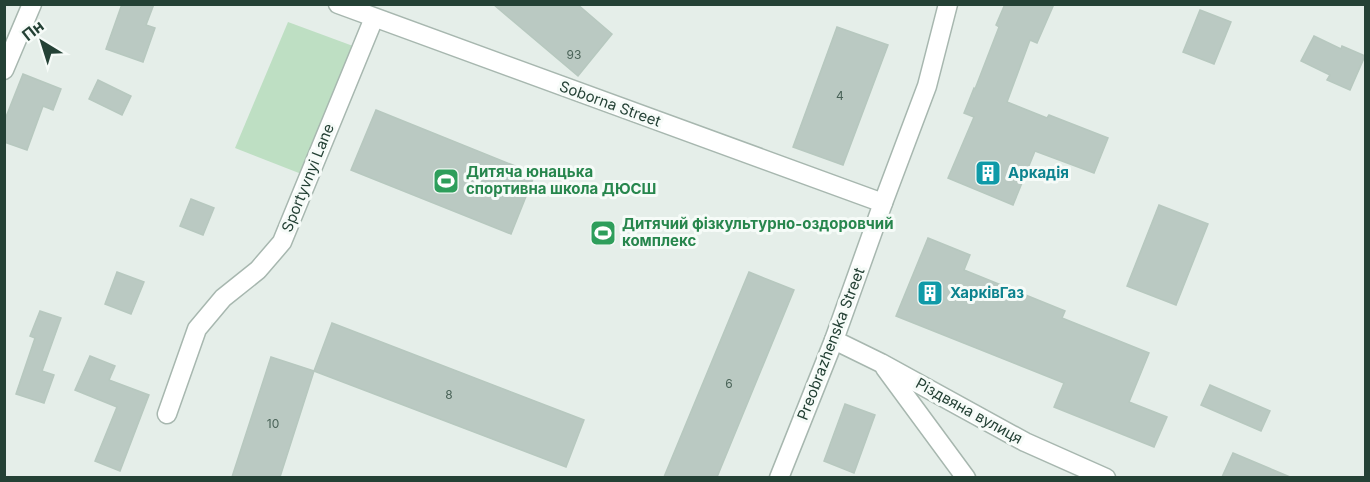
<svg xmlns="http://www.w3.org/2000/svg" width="1370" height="482" font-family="Inter,sans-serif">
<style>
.pitch{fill:#bedfc3}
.building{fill:#bac9c2;stroke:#b7c8bf;stroke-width:1.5}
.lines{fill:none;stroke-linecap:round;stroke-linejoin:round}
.street-casing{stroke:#a7b7af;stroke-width:21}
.street{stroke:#fff;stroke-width:18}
.labels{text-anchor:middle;stroke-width:6;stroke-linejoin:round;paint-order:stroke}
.number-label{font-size:12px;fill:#4a6358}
.street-label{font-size:15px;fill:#244135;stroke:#f6fbf8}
.leisure-label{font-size:15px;font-weight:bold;fill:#27864d;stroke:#f6fbf8;text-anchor:start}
.culture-label{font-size:15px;font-weight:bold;fill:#0d838f;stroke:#f6fbf8;text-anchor:start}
</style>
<rect width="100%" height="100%" fill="#e5eee9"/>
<path class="pitch" d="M288,22L353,46L304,175L235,148Z"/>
<g class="building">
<path d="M122,4H154L146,25L155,28L143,62L106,49Z"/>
<path d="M493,4H577L612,34L578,76Z"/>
<path d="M1005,4H1054L1037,43L1030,40L1007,102L1047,118L1049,115L1108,138L1094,173L1035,151L1013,205L948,178L974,117L964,113L974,88L975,89L999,27L996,25Z"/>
<path d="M1200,10L1231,22L1214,64L1183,52Z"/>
<path d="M837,27L888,45L843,165L793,147Z"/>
<path d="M1314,36L1341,49L1342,46L1365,56L1350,90L1327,80L1330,75L1301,61Z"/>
<path d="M23,74L61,89L53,110L43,106L27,150L4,142V122Z"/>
<path d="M98,80L131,96L122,115L89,99Z"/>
<path d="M376,110L535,174L511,234L351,170Z"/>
<path d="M191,199L214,208L203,235L180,226Z"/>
<path d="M1159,205L1208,224L1176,305L1127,286Z"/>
<path d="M928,238L970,255L964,270L1065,311L1062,318L1149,353L1129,402L1167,417L1154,447L1054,407L1064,383L896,316Z"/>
<path d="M117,272L144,282L131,314L105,304Z"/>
<path d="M749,272L794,290L717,477H664Z"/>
<path d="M40,311L61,318L42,371L54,375L44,403L16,394L35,338L30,336Z"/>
<path d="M332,323L584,420L566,467L314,371Z"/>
<path d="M90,356L115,366L109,380L149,395L120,471L95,461L117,407L75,390Z"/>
<path d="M271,357L314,371L280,477H232Z"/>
<path d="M1210,385L1270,411L1261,431L1201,405Z"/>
<path d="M845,404L875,415L854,473L824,461Z"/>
<path d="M1233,453L1290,477H1222Z"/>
</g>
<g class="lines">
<g class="street-casing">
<g id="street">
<path d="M338,4L883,203"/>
<path d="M4,70L32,4"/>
<path d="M834,340L881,363L1025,442L1106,478"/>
<path d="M885,368L966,478"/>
<path d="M167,414L197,329L223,298L258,270L282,242L374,18"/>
<path d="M779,478L834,340L883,203L927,86L948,4"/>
</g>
</g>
<use href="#street" class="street"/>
</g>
<defs>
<g id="building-square" transform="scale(1.35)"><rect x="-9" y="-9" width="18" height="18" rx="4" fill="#0f9aa8" stroke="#f6fbf8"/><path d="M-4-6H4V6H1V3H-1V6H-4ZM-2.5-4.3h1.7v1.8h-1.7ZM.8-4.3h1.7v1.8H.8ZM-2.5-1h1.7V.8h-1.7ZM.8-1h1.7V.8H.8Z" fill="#fff"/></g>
<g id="stadium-square" transform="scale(1.35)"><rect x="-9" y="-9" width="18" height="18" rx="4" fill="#2e9e5b" stroke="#f6fbf8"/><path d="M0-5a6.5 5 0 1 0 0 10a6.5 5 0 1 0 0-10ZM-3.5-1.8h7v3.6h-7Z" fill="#fff"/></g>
</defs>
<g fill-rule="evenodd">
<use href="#building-square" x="988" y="173"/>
<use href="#stadium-square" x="446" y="181"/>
<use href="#stadium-square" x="603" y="233"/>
<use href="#building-square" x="930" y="293"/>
</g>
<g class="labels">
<g class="number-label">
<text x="574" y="59">93</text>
<text x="840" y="100">4</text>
<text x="729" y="388">6</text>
<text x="449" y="399">8</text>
<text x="273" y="428">10</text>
</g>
<g class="street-label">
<text transform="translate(610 104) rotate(20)" y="5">Soborna Street</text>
<text transform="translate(308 178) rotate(-68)" y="5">Sportyvnyi Lane</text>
<text transform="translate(831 344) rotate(-69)" y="5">Preobrazhenska Street</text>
<text transform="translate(969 411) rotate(29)" y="5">Різдвяна вулиця</text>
</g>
<g class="leisure-label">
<text x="466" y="177">Дитяча юнацька<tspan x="466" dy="17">спортивна школа ДЮСШ</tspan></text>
<text x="622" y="229">Дитячий фізкультурно-оздоровчий<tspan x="622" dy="17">комплекс</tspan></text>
</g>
<g class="culture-label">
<text x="1008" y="178">Аркадія</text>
<text x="950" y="298">ХарківГаз</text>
</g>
</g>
<rect width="1370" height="482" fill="none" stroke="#244135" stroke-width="12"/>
<g transform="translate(42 42) rotate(322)" stroke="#f6fbf8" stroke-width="4.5" paint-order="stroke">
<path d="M0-4.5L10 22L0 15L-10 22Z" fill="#244135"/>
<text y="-9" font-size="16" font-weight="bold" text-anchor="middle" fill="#244135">Пн</text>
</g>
</svg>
